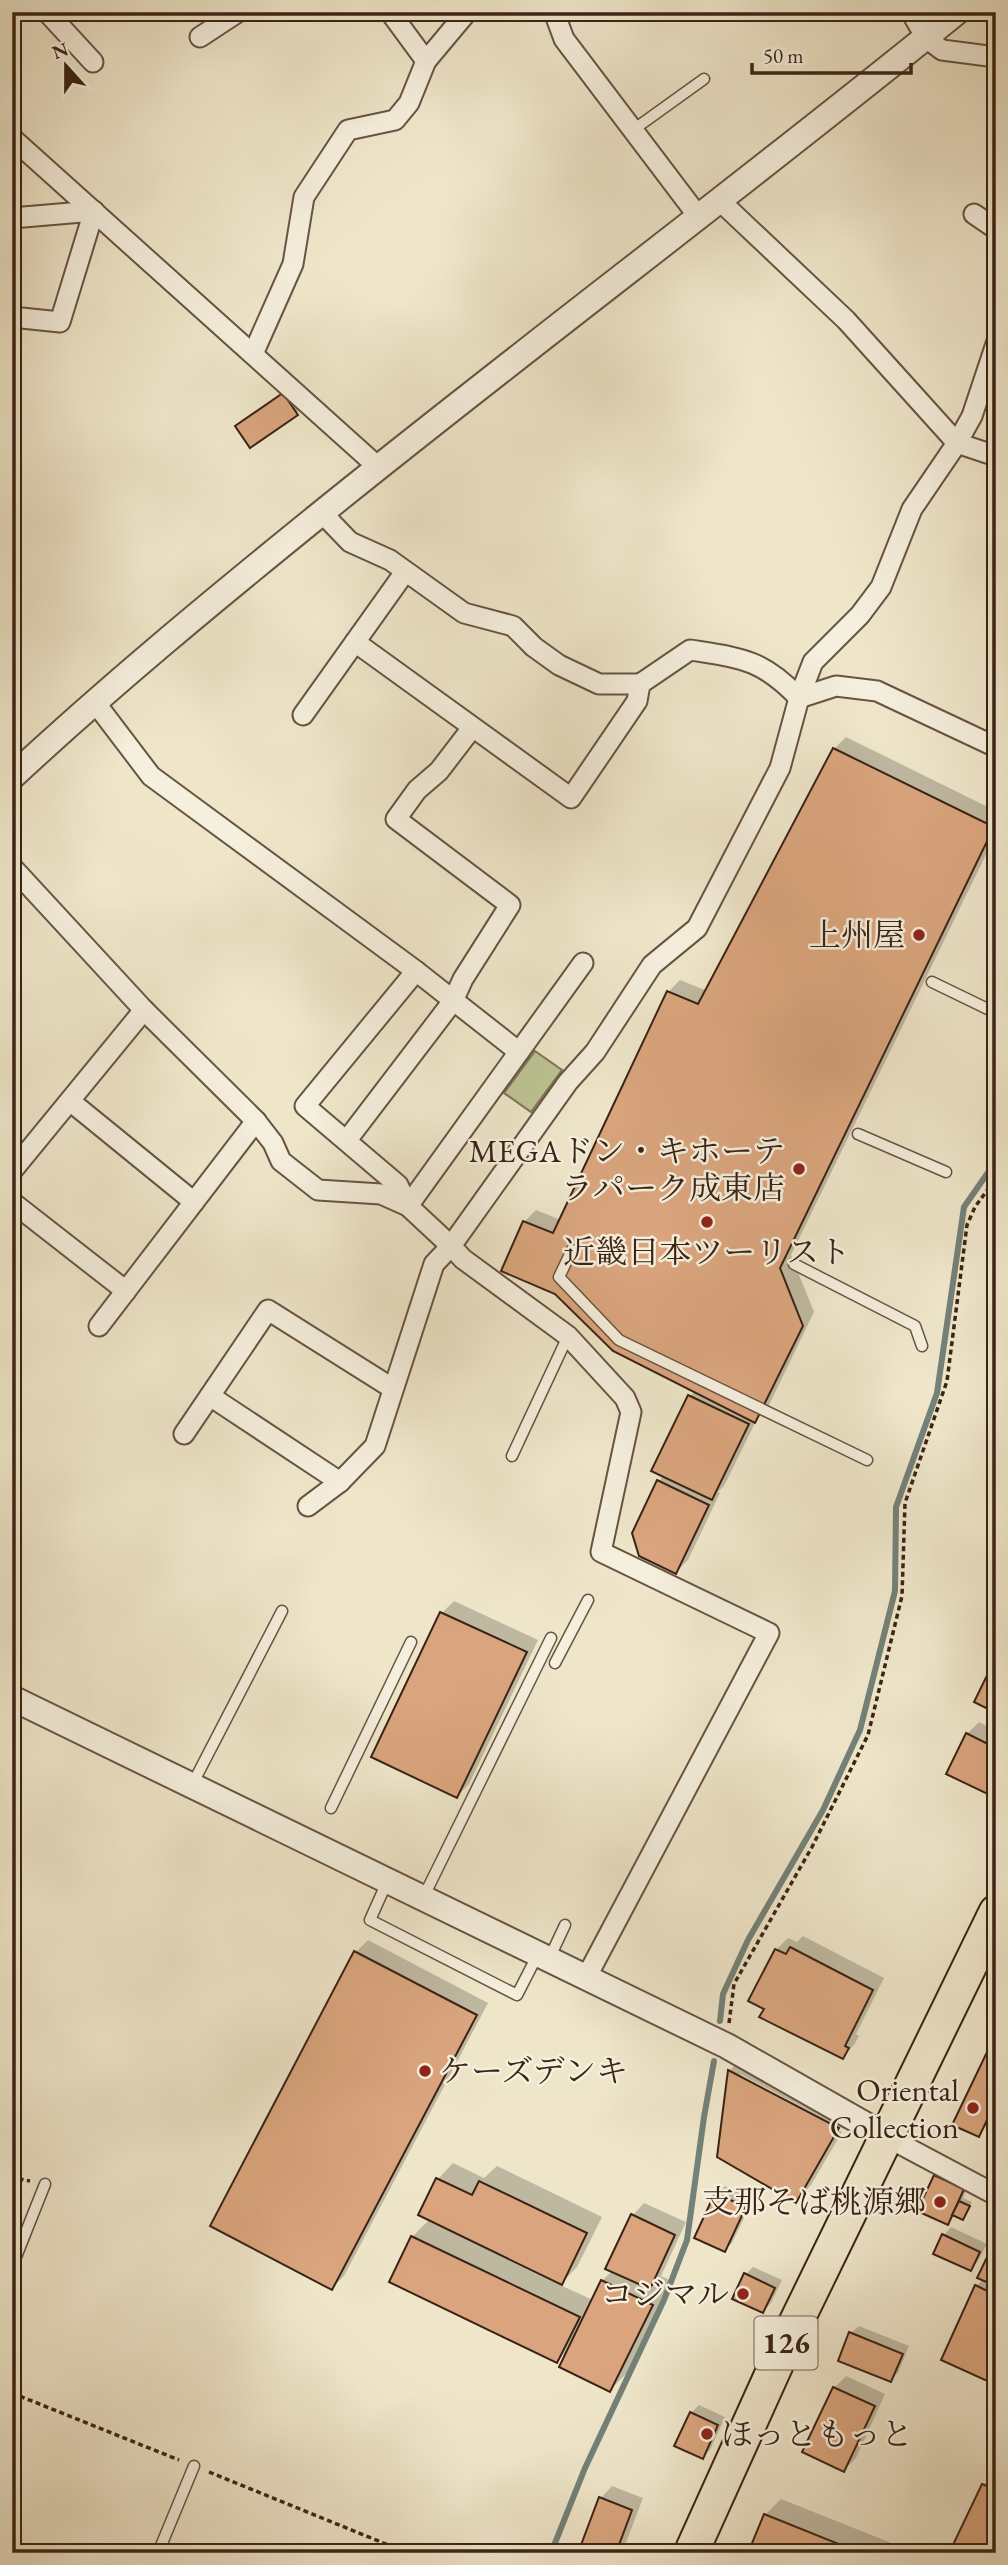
<svg xmlns="http://www.w3.org/2000/svg" width="1008" height="2565" font-family="'EB Garamond','Noto Serif JP',serif">
<style>
.green{fill:#bdc494;stroke:#7c7454;stroke-width:2}
.shadow{fill:#0003}
.lines{fill:none;stroke-linecap:round;stroke-linejoin:round}
.stream{stroke:#748178;stroke-width:6}
.building{fill:#daa57e;stroke:#3a2315;stroke-width:2}
.service-casing{stroke:#675442;stroke-width:13}
.minor-casing{stroke:#675442;stroke-width:23}
.tertiary-casing{stroke:#675442;stroke-width:28}
.trunk-casing{stroke:#3a2315;stroke-width:37}
.path{stroke:#3a2315;stroke-width:3.5;stroke-dasharray:5 3.5;stroke-linecap:butt}
.service{stroke:#f5efdd;stroke-width:10}
.minor{stroke:#f5efdd;stroke-width:19}
.tertiary{stroke:#f5efdd;stroke-width:24}
.trunk{stroke:#efe6ca;stroke-width:33}
.poi-dot{fill:#8f2418;stroke:#f5efdd;stroke-width:2.5}
.labels{text-anchor:middle;stroke-width:5;stroke-linejoin:round;paint-order:stroke}
.shield{fill:#f5efdd;stroke:#726051;stroke-width:2}
.shield-label{font-size:30px;font-weight:bold;fill:#3a2315}
.poi-label{font-size:32px;fill:#3a2315;stroke:#f5efdd;text-anchor:end}
</style>
<rect width="100%" height="100%" fill="#efe6ca"/>
<filter id="stains"><feTurbulence type="fractalNoise" baseFrequency=".00286" numOctaves="4"/><feColorMatrix values="0 0 0 0 .2 0 0 0 0 .09 0 0 0 0 .02 0 0 0 .5 -.17"/></filter>
<radialGradient id="worn" r=".72"><stop offset=".6" stop-color="#630" stop-opacity="0"/><stop offset="1" stop-color="#630" stop-opacity=".3"/></radialGradient>
<path class="green" d="M535,1051L562,1070L531,1112L504,1093Z"/>
<g class="shadow">
<path d="M292,387L305,406L251,446L238,426Z"/>
<path d="M846,737L996,811V834L791,1255L814,1312L767,1409L757,1419L724,1486L718,1492L720,1493L688,1560L676,1572L659,1481L664,1475L690,1396L695,1391L524,1222L536,1210L561,1220L668,992L680,980L707,991L834,749Z"/>
<path d="M454,1601L538,1640L469,1784L457,1796L373,1756L442,1613Z"/>
<path d="M979,1722L996,1730V1796L967,1734Z"/>
<path d="M803,1936L884,1978L856,2034L859,2036L854,2045L842,2057L766,2008L776,1950L788,1938L797,1942Z"/>
<path d="M368,1940L488,2003L344,2276L332,2288L356,1952Z"/>
<path d="M996,2046V2112L990,2123L978,2135L988,2053Z"/>
<path d="M746,2055L854,2112L844,2129L740,2074V2078L842,2132L811,2185L796,2201L719,2156L730,2070Z"/>
<path d="M453,2163L484,2178L497,2166L602,2217L577,2267L560,2285L593,2300L602,2281L613,2270L633,2215L644,2203L686,2222L661,2276L674,2282L633,2367L610,2390L568,2350L557,2361L412,2237L430,2219L438,2179Z"/>
<path d="M943,2168L971,2181L963,2198L972,2202L966,2215L963,2218L955,2215L947,2223L936,2176Z"/>
<path d="M725,2186L753,2199L732,2243L724,2250L717,2194Z"/>
<path d="M951,2227L987,2244L978,2261L971,2269L944,2235Z"/>
<path d="M996,2249V2383L976,2286L984,2279L989,2256Z"/>
<path d="M753,2267L782,2280L771,2303L763,2311L746,2274Z"/>
<path d="M859,2326L909,2346L898,2373L890,2380L851,2333Z"/>
<path d="M846,2376L885,2394L856,2458L844,2470L834,2388Z"/>
<path d="M699,2405L725,2417L710,2450L702,2457L691,2413Z"/>
<path d="M996,2473V2538L986,2553H968L983,2485Z"/>
<path d="M612,2486L643,2498L622,2553H580L601,2498Z"/>
<path d="M781,2499L899,2546L896,2553H750L765,2515Z"/>
</g>
<g class="lines">
<g class="stream">
<path d="M720,2021L723,1994L748,1940L823,1810L860,1730L895,1591L896,1507L937,1393L964,1207L996,1161"/>
<path d="M551,2553L585,2468L664,2300L687,2240L704,2117L714,2061"/>
</g>
</g>
<g class="building">
<path d="M283,393L298,415L250,448L235,426Z"/>
<path d="M833,748L994,827L780,1268L803,1326L755,1423L613,1351L555,1294L501,1271L523,1221L553,1233L667,991L698,1004Z"/>
<path d="M688,1395L749,1424L712,1500L651,1471Z"/>
<path d="M657,1480L709,1505L676,1574L639,1556L632,1533Z"/>
<path d="M440,1612L527,1652L457,1798L371,1757Z"/>
<path d="M996,1657V1713L974,1702Z"/>
<path d="M966,1733L996,1748V1798L946,1774Z"/>
<path d="M790,1947L873,1990L845,2046L849,2048L843,2059L759,2017L764,2009L748,2001L775,1949L786,1954Z"/>
<path d="M354,1951L477,2015L332,2290L210,2226Z"/>
<path d="M987,2052L996,2056V2101L979,2137L952,2125Z"/>
<path d="M728,2070L839,2128L796,2203L717,2157Z"/>
<path d="M934,2175L964,2189L948,2225L917,2211Z"/>
<path d="M436,2178L472,2195L479,2181L587,2233L562,2285L418,2215Z"/>
<path d="M715,2193L746,2207L725,2252L694,2238Z"/>
<path d="M959,2201L970,2206L963,2220L952,2215Z"/>
<path d="M631,2214L675,2235L650,2289L605,2269Z"/>
<path d="M942,2234L980,2252L971,2271L933,2254Z"/>
<path d="M411,2236L580,2317L557,2363L389,2282Z"/>
<path d="M988,2255L996,2259V2286L977,2278Z"/>
<path d="M744,2273L775,2288L763,2313L732,2299Z"/>
<path d="M601,2280L653,2305L610,2392L559,2367Z"/>
<path d="M975,2285L996,2295V2385L941,2360Z"/>
<path d="M849,2332L903,2354L891,2382L838,2361Z"/>
<path d="M833,2387L875,2406L844,2472L802,2452Z"/>
<path d="M690,2412L718,2425L703,2459L674,2446Z"/>
<path d="M982,2484L996,2490V2528L984,2553H964L952,2547Z"/>
<path d="M599,2497L632,2510L616,2553H578Z"/>
<path d="M764,2514L861,2553H748Z"/>
</g>
<g class="lines">
<g class="service-casing">
<g id="service">
<path d="M633,130L704,79"/>
<path d="M932,982L996,1013"/>
<path d="M858,1134L946,1172"/>
<path d="M572,1250L559,1277L619,1340L867,1460"/>
<path d="M794,1264L915,1326L922,1346"/>
<path d="M512,1456L568,1336"/>
<path d="M555,1663L588,1600"/>
<path d="M192,1785L282,1611"/>
<path d="M331,1808L411,1642"/>
<path d="M387,1882L370,1920L517,1995L537,1956"/>
<path d="M424,1896L551,1638"/>
<path d="M550,1957L565,1925"/>
<path d="M12,2267L45,2184"/>
<path d="M158,2553L194,2466"/>
</g>
</g>
<g class="minor-casing">
<g id="minor">
<path d="M47,12L93,62"/>
<path d="M390,12L426,61"/>
<path d="M554,12L564,39L698,216"/>
<path d="M911,12L926,38L942,50L996,57"/>
<path d="M200,37L238,12"/>
<path d="M12,138L377,466"/>
<path d="M719,200L846,320L957,443L996,456"/>
<path d="M974,214L996,229"/>
<path d="M12,218L94,211L60,322L12,317"/>
<path d="M253,354L293,264L304,197L348,130L395,120L409,103L426,61L467,12"/>
<path d="M322,513L350,542L390,560L464,613L513,626L534,647L559,665L599,684H640"/>
<path d="M355,642L571,798L637,701L640,684L690,650C741,658 762,659 799,698"/>
<path d="M799,698L836,686L877,691L996,747"/>
<path d="M94,701L151,776L416,971L519,1052"/>
<path d="M303,715L405,572"/>
<path d="M12,867L144,1010L256,1121L273,1143L281,1161L318,1190L381,1194L408,1206L451,1246L434,1264L375,1446L340,1482L308,1506"/>
<path d="M416,971L305,1106L398,1185L408,1206L583,963"/>
<path d="M70,1101L194,1202"/>
<path d="M347,1140L453,1001L463,979L510,905L396,819L417,790L439,771L472,728"/>
<path d="M12,1171L144,1010"/>
<path d="M12,1202L126,1291"/>
<path d="M99,1326L256,1121"/>
<path d="M210,1396L340,1482"/>
<path d="M184,1434L268,1310L392,1388"/>
<path d="M587,1976L769,1633L601,1552L631,1412L625,1398L568,1336L463,1259L451,1246L568,1082L595,1052L652,965L697,928L780,768L799,698L813,662L860,615L881,587L912,509L957,443L972,416L996,344"/>
<path d="M887,2137L996,2195"/>
</g>
</g>
<g class="tertiary-casing">
<g id="tertiary">
<path d="M12,777C111,685 214,600 319,515C529,345 747,183 957,12"/>
<path d="M12,1698L727,2046L887,2137"/>
</g>
</g>
<g class="trunk-casing">
<path id="trunk" d="M691,2553L785,2345L996,1912"/>
</g>
<g class="path">
<path d="M729,2023L734,1984L812,1847L868,1735L902,1596L905,1503L947,1381L967,1225L975,1207L996,1178"/>
<path d="M12,2173L20,2179L30,2181"/>
<path d="M12,2393L179,2460"/>
<path d="M209,2472L408,2553"/>
</g>
<use href="#service" class="service"/>
<use href="#minor" class="minor"/>
<use href="#tertiary" class="tertiary"/>
<use href="#trunk" class="trunk"/>
</g>
<g class="poi-dot">
<circle cx="919" cy="935" r="7"/>
<circle cx="799" cy="1169" r="7"/>
<circle cx="707" cy="1222" r="7"/>
<circle cx="425" cy="2071" r="7"/>
<circle cx="973" cy="2108" r="7"/>
<circle cx="940" cy="2202" r="7"/>
<circle cx="743" cy="2294" r="7"/>
<circle cx="707" cy="2434" r="7"/>
</g>
<g class="labels">
<rect class="shield" x="754.5" y="2316.5" width="63" height="53" rx="5"/>
<g class="shield-label">
<text x="786" y="2353">126</text>
</g>
<g class="poi-label">
<text x="905" y="946">上州屋</text>
<text x="785" y="1162">MEGAドン・キホーテ<tspan x="785" dy="37">ラパーク成東店</tspan></text>
<text x="707" y="1263" text-anchor="middle">近畿日本ツーリスト</text>
<text x="439" y="2082" text-anchor="start">ケーズデンキ</text>
<text x="959" y="2101">Oriental<tspan x="959" dy="37">Collection</tspan></text>
<text x="926" y="2213">支那そば桃源郷</text>
<text x="729" y="2305">コジマル</text>
<text x="721" y="2445" text-anchor="start">ほっともっと</text>
</g>
</g>
<rect width="1008" height="2565" fill="none" stroke="#efe6ca" stroke-width="42"/>
<rect x="14" y="14" width="980" height="2537" fill="none" stroke="#3a2315" stroke-width="3.5"/>
<rect x="21" y="21" width="966" height="2523" fill="none" stroke="#3a2315" stroke-width="2"/>
<g transform="translate(66 66) rotate(339)" stroke="#f5efdd" stroke-width="5" paint-order="stroke">
<path d="M0-5L12 26L0 18L-12 26Z" fill="#3a2315"/>
<text y="-10" font-size="19" font-weight="bold" text-anchor="middle" fill="#3a2315">N</text>
</g>
<path d="M752 63v10h159v-10" fill="none" stroke="#3a2315" stroke-width="3.5"/>
<text x="763" y="63" font-size="21" fill="#3a2315" stroke="#f5efdd" stroke-width="5" paint-order="stroke">50 m</text>
<rect width="100%" height="100%" filter="url(#stains)"/>
<rect width="100%" height="100%" fill="url(#worn)"/>
</svg>
